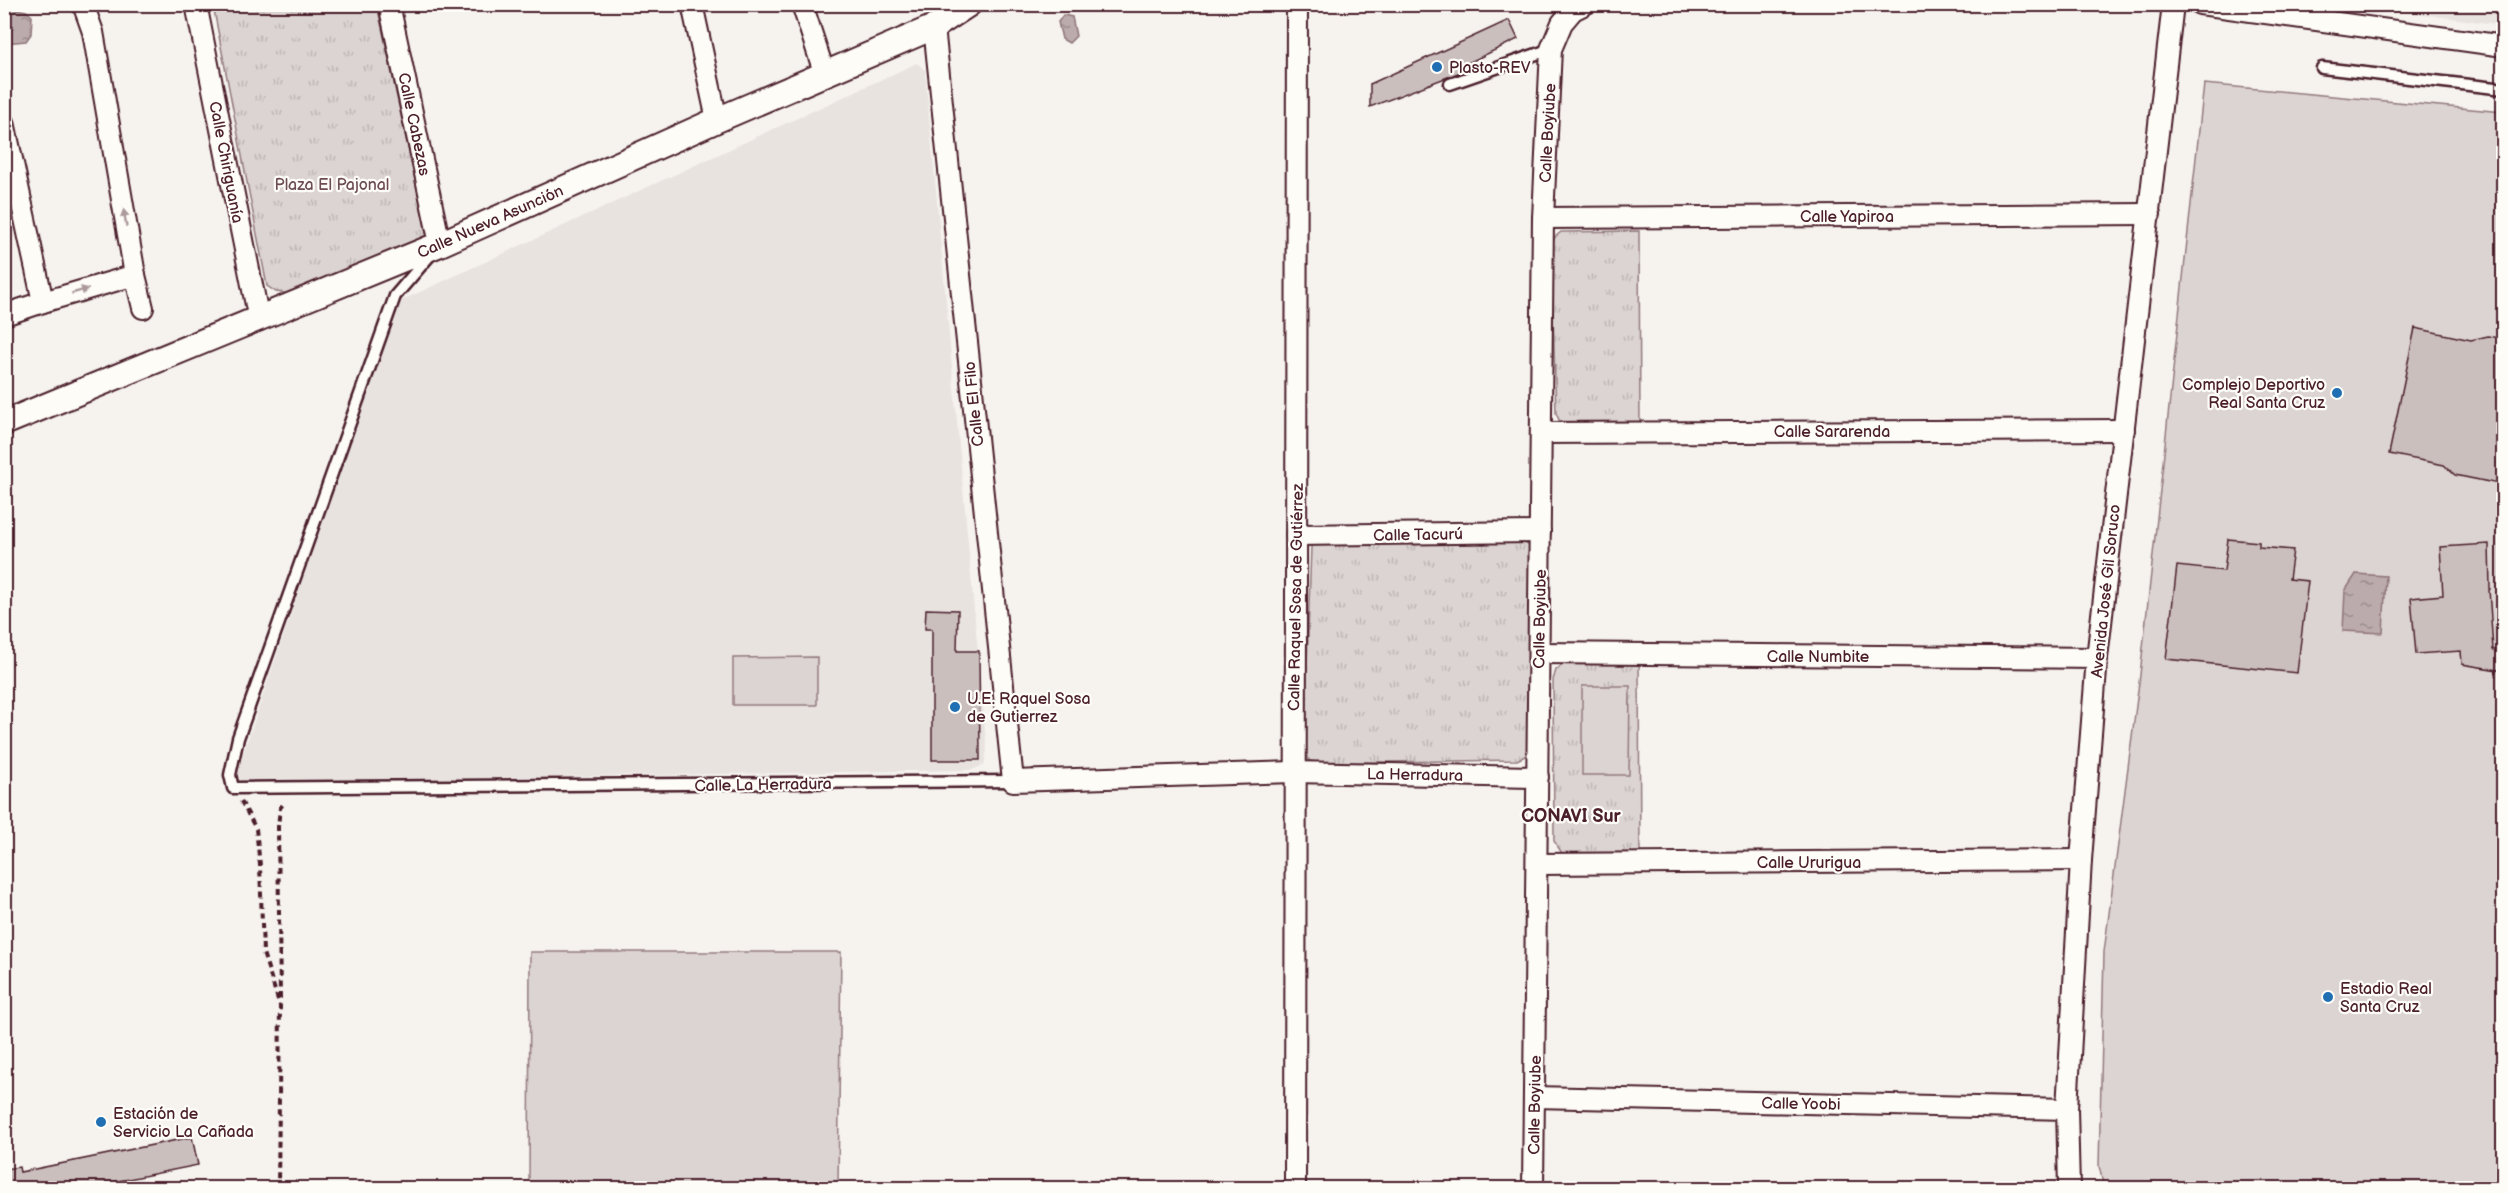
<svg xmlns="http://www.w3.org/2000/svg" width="2508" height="1193" font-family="'Balsamiq Sans',sans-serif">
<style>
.built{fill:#e9e3e0}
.grass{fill:url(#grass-tufts);stroke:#937a7e;stroke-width:1.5}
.garden{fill:#dcd4d2;stroke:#937a7e;stroke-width:1.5}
.water{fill:url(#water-ripples);stroke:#8e7378;stroke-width:1.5}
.building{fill:#cbbfbe;stroke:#4a1f2b;stroke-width:1.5}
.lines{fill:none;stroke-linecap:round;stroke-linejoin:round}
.service-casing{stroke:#4a1f2b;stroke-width:15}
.minor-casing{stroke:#4a1f2b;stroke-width:24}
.tertiary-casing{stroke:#4a1f2b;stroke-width:28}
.path{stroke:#4a1f2b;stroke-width:4;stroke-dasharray:6 4.5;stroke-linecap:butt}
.service{stroke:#fdfcf7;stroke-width:10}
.minor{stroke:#fdfcf7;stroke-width:20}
.tertiary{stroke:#fdfcf7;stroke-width:24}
.oneway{fill:#ac999b}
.poi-dot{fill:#1f6fb2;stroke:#fdfcf7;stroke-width:2}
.labels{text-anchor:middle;stroke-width:4.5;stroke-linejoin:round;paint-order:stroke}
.poi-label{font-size:16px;fill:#4a1f2b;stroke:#fdfcf7;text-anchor:start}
.street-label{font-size:16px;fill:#4a1f2b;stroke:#fdfcf7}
.park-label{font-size:16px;fill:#6e4c55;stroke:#fdfcf7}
.neighbourhood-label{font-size:18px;font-weight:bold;fill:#4a1f2b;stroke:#fdfcf7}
</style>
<defs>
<pattern id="grass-tufts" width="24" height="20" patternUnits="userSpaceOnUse" patternTransform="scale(1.5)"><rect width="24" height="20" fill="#dcd4d2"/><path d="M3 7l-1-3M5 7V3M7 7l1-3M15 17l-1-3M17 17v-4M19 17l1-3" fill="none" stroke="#beb6b4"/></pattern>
<pattern id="water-ripples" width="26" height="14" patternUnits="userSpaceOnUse" patternTransform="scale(1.5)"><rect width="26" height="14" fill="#bbabac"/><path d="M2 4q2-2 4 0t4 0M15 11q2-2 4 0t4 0" fill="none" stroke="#9a8b8c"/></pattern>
</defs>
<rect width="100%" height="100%" fill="#f6f3ef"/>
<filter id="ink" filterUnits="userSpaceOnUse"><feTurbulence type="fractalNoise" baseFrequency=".0167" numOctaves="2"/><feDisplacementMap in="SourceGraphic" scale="12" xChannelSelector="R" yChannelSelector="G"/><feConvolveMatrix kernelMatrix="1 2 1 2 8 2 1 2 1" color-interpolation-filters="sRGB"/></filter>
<g filter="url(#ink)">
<g class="built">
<path d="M2352,5H2503V25Z"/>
<path d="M917,63L925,70L987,751L984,765L972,770L242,782L238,777V768L398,302Z"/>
</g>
<g class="grass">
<path d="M213,5H377L425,226L426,235L422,241L292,294L276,292L267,286Z"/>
<path d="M1639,231L1640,426H1569L1559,420L1556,413L1551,248L1555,237L1561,232Z"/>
<path d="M1318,540H1520L1529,546L1532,559L1529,754L1517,760L1319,763L1310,761L1304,754L1311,547Z"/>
<path d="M1639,661L1640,859L1564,856L1554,841L1553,680L1556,670L1566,662Z"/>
</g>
<g class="garden">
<path d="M2204,84L2503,112V1188H2104L2099,1166L2104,952L2140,675Z"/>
<path d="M817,657V705H733V658Z"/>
<path d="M1582,686H1630L1629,775H1582Z"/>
<path d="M530,952H841L838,1187L529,1188Z"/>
</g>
<g class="water">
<path d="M12,8L26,11L32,16L31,34L26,41L5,43V12Z"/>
<path d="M1063,15L1072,17L1076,36L1069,43L1062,39L1058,22Z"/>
<path d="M2356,574L2386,576L2383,633L2343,631L2345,591Z"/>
</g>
<g class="building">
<path d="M1509,20L1518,39L1466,64V70L1370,107V84Z"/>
<path d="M2415,328L2471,340L2488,336L2504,339V485L2455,475L2444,465L2389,454Z"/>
<path d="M2228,539L2259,542V547L2293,550L2289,579L2308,581L2297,673L2166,659L2177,566L2224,571Z"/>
<path d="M2489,544L2490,589H2489L2493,650L2504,649V671L2462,664L2461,651L2416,654L2411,598L2443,595L2440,547Z"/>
<path d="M926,609L958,610L957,651H979L980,760H932V629H925Z"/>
<path d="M192,1137L198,1165L89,1187V1185L69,1188H4V1169L19,1167L20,1172Z"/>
</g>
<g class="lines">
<g class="service-casing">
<g id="service">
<path d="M2322,68L2504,89"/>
<path d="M1450,84L1551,49"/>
<path d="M431,254L395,296L238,738L230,775L233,788L1013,781"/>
</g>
</g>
<g class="minor-casing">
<g id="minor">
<path d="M83,4L93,32L135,275L143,308"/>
<path d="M196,4L259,320"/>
<path d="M389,4L440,244"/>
<path d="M692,4L717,120"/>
<path d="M802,4L825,75"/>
<path d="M2200,4L2504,46"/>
<path d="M934,27L1013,781L1293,772L1538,777"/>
<path d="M4,122L43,302"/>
<path d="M1543,218L2150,214"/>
<path d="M4,315L43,302L135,275"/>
<path d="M1541,433L2124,430"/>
<path d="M1296,535L1540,532"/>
<path d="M1539,653L2097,658"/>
<path d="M1537,864L2081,860"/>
<path d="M1534,1097L2067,1109"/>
<path d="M1295,1188C1293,794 1296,399 1297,4"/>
<path d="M1533,1188L1543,218L1551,49L1562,23L1573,10L1585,4"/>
<path d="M2069,1188L2067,1109L2081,860L2097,658L2173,4"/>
</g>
</g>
<g class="tertiary-casing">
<path id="tertiary" d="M4,423L440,244L717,120L934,27L969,4"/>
</g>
<g class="path">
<path d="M241,801L256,829L260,865L263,953L280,1006L278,1188"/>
<path d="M280,999L278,827L280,808L285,802"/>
</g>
<use href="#service" class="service"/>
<use href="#minor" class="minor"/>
<use href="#tertiary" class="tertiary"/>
</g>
<defs><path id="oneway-solid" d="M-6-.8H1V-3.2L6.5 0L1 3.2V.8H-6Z" transform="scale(1.5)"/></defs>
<g class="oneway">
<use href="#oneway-solid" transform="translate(125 218) rotate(-100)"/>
<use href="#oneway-solid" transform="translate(80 291) rotate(-16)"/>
</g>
</g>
<g class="poi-dot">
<circle cx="1437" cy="67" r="6"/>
<circle cx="2337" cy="393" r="6"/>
<circle cx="955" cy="707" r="6"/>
<circle cx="2328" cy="997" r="6"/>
<circle cx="101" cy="1122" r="6"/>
</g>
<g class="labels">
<g class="poi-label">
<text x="1449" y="73">Plasto-REV</text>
<text x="2325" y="390" text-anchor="end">Complejo Deportivo<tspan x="2325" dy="18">Real Santa Cruz</tspan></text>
<text x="967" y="704">U.E. Raquel Sosa<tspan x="967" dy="18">de Gutierrez</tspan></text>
<text x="2340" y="994">Estadio Real<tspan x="2340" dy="18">Santa Cruz</tspan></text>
<text x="113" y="1119">Estación de<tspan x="113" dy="18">Servicio La Cañada</tspan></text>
</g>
<g class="street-label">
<text transform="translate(415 124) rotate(78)" y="6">Calle Cabezas</text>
<text transform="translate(1547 133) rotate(-87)" y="6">Calle Boyiube</text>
<text transform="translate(227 162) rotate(79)" y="6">Calle Chiriguanía</text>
<text x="1847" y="222">Calle Yapiroa</text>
<text transform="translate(490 221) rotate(-24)" y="6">Calle Nueva Asunción</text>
<text transform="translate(973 404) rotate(-96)" y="6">Calle El Filo</text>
<text x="1832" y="437">Calle Sararenda</text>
<text transform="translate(1418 534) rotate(-1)" y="6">Calle Tacurú</text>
<text transform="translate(2105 591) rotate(-84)" y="6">Avenida José Gil Soruco</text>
<text transform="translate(1295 597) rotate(-89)" y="6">Calle Raquel Sosa de Gutiérrez</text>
<text transform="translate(1539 619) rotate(-89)" y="6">Calle Boyiube</text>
<text x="1818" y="662">Calle Numbite</text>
<text transform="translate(1415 774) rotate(1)" y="6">La Herradura</text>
<text transform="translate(763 784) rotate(-1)" y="6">Calle La Herradura</text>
<text x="1809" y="868">Calle Ururigua</text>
<text transform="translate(1801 1103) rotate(1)" y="6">Calle Yoobi</text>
<text transform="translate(1534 1105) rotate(-89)" y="6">Calle Boyiube</text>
</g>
<g class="park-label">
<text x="332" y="190">Plaza El Pajonal</text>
</g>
<g class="neighbourhood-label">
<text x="1571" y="822">CONAVI Sur</text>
</g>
</g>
<rect width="2508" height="1193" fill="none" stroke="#fdfcf7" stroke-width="24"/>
<rect x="12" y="12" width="2484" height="1169" fill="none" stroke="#4a1f2b" stroke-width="2" filter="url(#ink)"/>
</svg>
